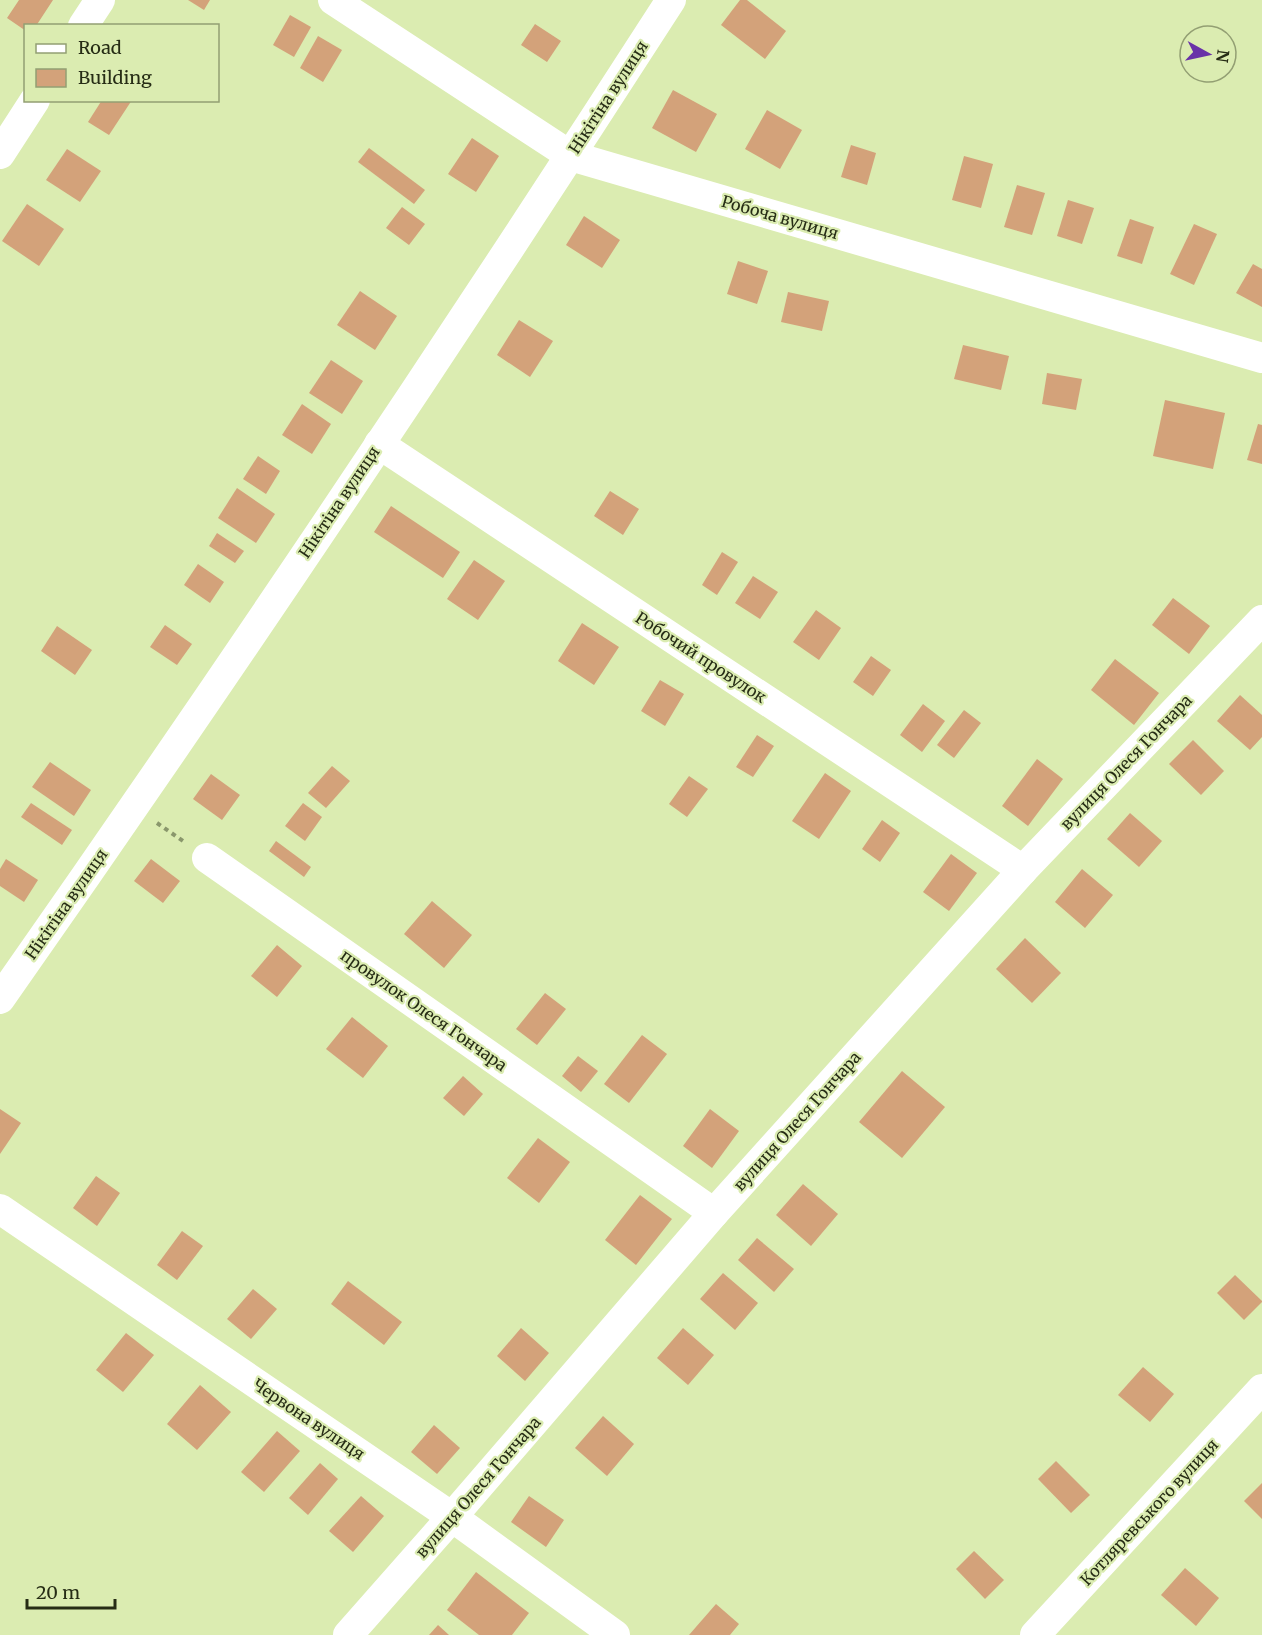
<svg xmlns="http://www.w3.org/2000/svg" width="1262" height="1635" font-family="Merriweather,serif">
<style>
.building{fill:#d3a27a}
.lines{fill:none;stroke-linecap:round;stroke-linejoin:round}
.path{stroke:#8a976c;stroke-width:4;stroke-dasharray:4.5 4.5;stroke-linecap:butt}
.street{stroke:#fff;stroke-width:30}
.labels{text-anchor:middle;stroke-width:4.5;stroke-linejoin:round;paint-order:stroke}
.street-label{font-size:16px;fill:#262c15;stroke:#dbecb1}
</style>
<rect width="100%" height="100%" fill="#dbecb1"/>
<g class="building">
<path d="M19,0H53L36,26H26V31L7,18Z"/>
<path d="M188,0H210L204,10Z"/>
<path d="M740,0H747L786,31L765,59L721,25Z"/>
<path d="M290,15L311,27L294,57L273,45Z"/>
<path d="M535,24L561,41L547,62L521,45Z"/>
<path d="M318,36L342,50L323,82L300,68Z"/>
<path d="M673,90L717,114L696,152L652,128Z"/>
<path d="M102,100H132L109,135L88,122Z"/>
<path d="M767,110L802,130L780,169L745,149Z"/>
<path d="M472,138L499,156L476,192L448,174Z"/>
<path d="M851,145L876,153L867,185L841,177Z"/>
<path d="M369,148L425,190L414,204L358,162Z"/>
<path d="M67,149L101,171L80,202L46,180Z"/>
<path d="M964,156L993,164L981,208L952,200Z"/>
<path d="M1017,185L1045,193L1032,235L1004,227Z"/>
<path d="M1068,200L1094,208L1082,244L1057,236Z"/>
<path d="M27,204L64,229L39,266L2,241Z"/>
<path d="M402,207L425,224L409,245L386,228Z"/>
<path d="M584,216L620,240L602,268L566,245Z"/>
<path d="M1130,219L1154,227L1142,264L1117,256Z"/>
<path d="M1194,224L1217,234L1194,285L1170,274Z"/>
<path d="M738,261L768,271L757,304L727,294Z"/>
<path d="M1253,264L1262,269V307L1236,293Z"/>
<path d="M360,291L397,316L375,350L337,325Z"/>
<path d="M788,292L829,301L822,331L781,322Z"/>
<path d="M519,320L553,341L530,377L497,355Z"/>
<path d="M963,345L1009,356L1001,390L954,379Z"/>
<path d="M331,360L363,381L342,414L309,393Z"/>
<path d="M1047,373L1082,379L1076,410L1042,404Z"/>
<path d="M1165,400L1225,413L1213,469L1153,456Z"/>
<path d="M302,404L331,424L312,454L282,435Z"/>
<path d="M1258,424L1262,425V464L1247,460Z"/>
<path d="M258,456L280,471L266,494L243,479Z"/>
<path d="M237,488L275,514L256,543L218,518Z"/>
<path d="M610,491L639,509L623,535L594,516Z"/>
<path d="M391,506L460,552L443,578L374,532Z"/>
<path d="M217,533L244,551L235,563L209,546Z"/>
<path d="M722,552L738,562L717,595L702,585Z"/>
<path d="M474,560L505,581L478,620L447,599Z"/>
<path d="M198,564L224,582L210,603L184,585Z"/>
<path d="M753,576L778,592L760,619L735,603Z"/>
<path d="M1173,598L1210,626L1189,654L1152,625Z"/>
<path d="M816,610L841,628L819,660L793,642Z"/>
<path d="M582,623L619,647L594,685L558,661Z"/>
<path d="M165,625L192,644L177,665L150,647Z"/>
<path d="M57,626L92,650L75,675L41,651Z"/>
<path d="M871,656L891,670L873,696L853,682Z"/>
<path d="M1115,659L1159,693L1134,725L1091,690Z"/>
<path d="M660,680L684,694L665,726L641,711Z"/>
<path d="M1240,695L1262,715V737L1250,750L1217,721Z"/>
<path d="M923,704L945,721L922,752L900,735Z"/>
<path d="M964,710L981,723L954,758L937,745Z"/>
<path d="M757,735L774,746L753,777L736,767Z"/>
<path d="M1193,740L1224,771L1201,795L1169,764Z"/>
<path d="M1037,759L1063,779L1028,826L1002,806Z"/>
<path d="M50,762L91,790L74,816L32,787Z"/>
<path d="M332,766L350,781L326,808L308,793Z"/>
<path d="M825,773L851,791L819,839L792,821Z"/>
<path d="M211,774L240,795L222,820L193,799Z"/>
<path d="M689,776L708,789L687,817L669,804Z"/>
<path d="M31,803L72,830L62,845L21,817Z"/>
<path d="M303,803L322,817L305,841L285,826Z"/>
<path d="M1130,813L1162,841L1139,867L1107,839Z"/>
<path d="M882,820L900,833L880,862L862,849Z"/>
<path d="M276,841L311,867L304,877L269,851Z"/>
<path d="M951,854L977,873L949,911L923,892Z"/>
<path d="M6,859L38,880L24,902L0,886V869Z"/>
<path d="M151,859L180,881L163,903L134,881Z"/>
<path d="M1082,869L1113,895L1085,928L1055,902Z"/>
<path d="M432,901L472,935L444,968L404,934Z"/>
<path d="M1025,938L1061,973L1032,1003L996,969Z"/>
<path d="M277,945L302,966L277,997L251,976Z"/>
<path d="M545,993L566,1009L537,1045L516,1029Z"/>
<path d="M352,1017L388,1046L363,1078L326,1049Z"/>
<path d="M642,1035L667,1054L629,1103L604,1084Z"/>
<path d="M578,1056L598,1071L581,1092L562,1076Z"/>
<path d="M902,1071L945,1107L902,1158L859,1122Z"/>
<path d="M463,1076L483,1094L464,1116L443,1098Z"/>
<path d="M0,1109L21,1123L0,1154Z"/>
<path d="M710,1109L739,1131L712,1168L683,1146Z"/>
<path d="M538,1138L570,1162L539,1203L507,1178Z"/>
<path d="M96,1176L120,1193L97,1226L73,1208Z"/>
<path d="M803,1184L838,1214L811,1246L776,1215Z"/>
<path d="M640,1195L672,1219L636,1265L605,1240Z"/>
<path d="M182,1231L203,1246L177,1280L157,1265Z"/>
<path d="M757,1238L794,1269L774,1292L738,1260Z"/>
<path d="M723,1273L758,1303L735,1330L700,1299Z"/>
<path d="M1235,1275L1262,1301V1302L1244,1320L1217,1293Z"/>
<path d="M348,1281L402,1322L384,1345L331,1304Z"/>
<path d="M253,1289L277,1309L251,1339L227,1319Z"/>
<path d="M521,1328L549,1353L525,1381L497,1356Z"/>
<path d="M683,1328L714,1355L688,1385L657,1358Z"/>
<path d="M126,1333L154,1355L123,1392L96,1370Z"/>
<path d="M1143,1367L1174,1394L1150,1422L1118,1395Z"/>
<path d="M200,1385L231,1412L197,1450L167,1424Z"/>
<path d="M603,1416L634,1444L607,1476L575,1448Z"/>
<path d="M434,1425L460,1448L437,1474L411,1452Z"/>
<path d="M277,1431L300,1451L264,1492L241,1472Z"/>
<path d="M1056,1461L1090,1495L1071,1513L1038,1479Z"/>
<path d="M320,1463L338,1479L308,1515L289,1498Z"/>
<path d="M1262,1483V1519L1244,1501Z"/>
<path d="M361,1496L384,1516L353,1552L329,1531Z"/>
<path d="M529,1496L564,1520L546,1547L511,1522Z"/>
<path d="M974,1551L1004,1580L985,1599L956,1569Z"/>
<path d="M1185,1568L1219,1598L1196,1626L1161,1595Z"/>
<path d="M476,1572L529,1613L512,1635H479L447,1610Z"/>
<path d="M716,1604L739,1624L730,1635H689Z"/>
<path d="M438,1625L449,1635H429Z"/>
</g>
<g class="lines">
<path class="path" d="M157,823L183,841"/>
<g class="street">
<path d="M333,0L571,156L1262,358"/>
<path d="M83,26L100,0"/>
<path d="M0,154L35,100"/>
<path d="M379,444L1023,870"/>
<path d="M207,858L714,1213"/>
<path d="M0,999C230,671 454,337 671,0"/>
<path d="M0,1209L452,1517L615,1635"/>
<path d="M348,1635L452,1517L714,1213L1023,870L1262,620"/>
<path d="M1035,1635L1262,1389"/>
</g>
</g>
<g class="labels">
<g class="street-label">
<text transform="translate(608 97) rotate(-57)" y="6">Нікітіна вулиця</text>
<text transform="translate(780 217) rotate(16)" y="6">Робоча вулиця</text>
<text transform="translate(339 502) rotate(-56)" y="6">Нікітіна вулиця</text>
<text transform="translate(701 657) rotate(33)" y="6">Робочий провулок</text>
<text transform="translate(1126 762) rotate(-46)" y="6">вулиця Олеся Гончара</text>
<text transform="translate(66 904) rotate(-55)" y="6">Нікітіна вулиця</text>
<text transform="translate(424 1010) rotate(35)" y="6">провулок Олеся Гончара</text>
<text transform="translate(797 1121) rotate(-48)" y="6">вулиця Олеся Гончара</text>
<text transform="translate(309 1419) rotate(34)" y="6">Червона вулиця</text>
<text transform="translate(478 1487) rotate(-49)" y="6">вулиця Олеся Гончара</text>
<text transform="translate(1149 1512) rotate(-47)" y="6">Котляревського вулиця</text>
</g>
</g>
<rect x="24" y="24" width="195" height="78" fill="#dbecb1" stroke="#939f73" stroke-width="1.5"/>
<rect x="36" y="44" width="30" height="9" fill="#ffffff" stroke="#939f73" stroke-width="1.5"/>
<text x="78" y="54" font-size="18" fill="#262c15">Road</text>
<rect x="36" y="69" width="30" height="18" fill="#d3a27a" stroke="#939f73" stroke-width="1.5"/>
<text x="78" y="84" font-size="18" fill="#262c15">Building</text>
<g transform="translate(1208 54) rotate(98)"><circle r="28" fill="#dbecb1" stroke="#939f73" stroke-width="1.5"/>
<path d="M0-4.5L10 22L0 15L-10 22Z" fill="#6932a8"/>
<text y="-9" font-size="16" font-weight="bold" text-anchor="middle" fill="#262c15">N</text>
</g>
<path d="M27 1599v9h88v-9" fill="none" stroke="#262c15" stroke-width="3"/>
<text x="36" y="1599" font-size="18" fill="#262c15" stroke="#dbecb1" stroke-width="4.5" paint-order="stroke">20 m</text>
</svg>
